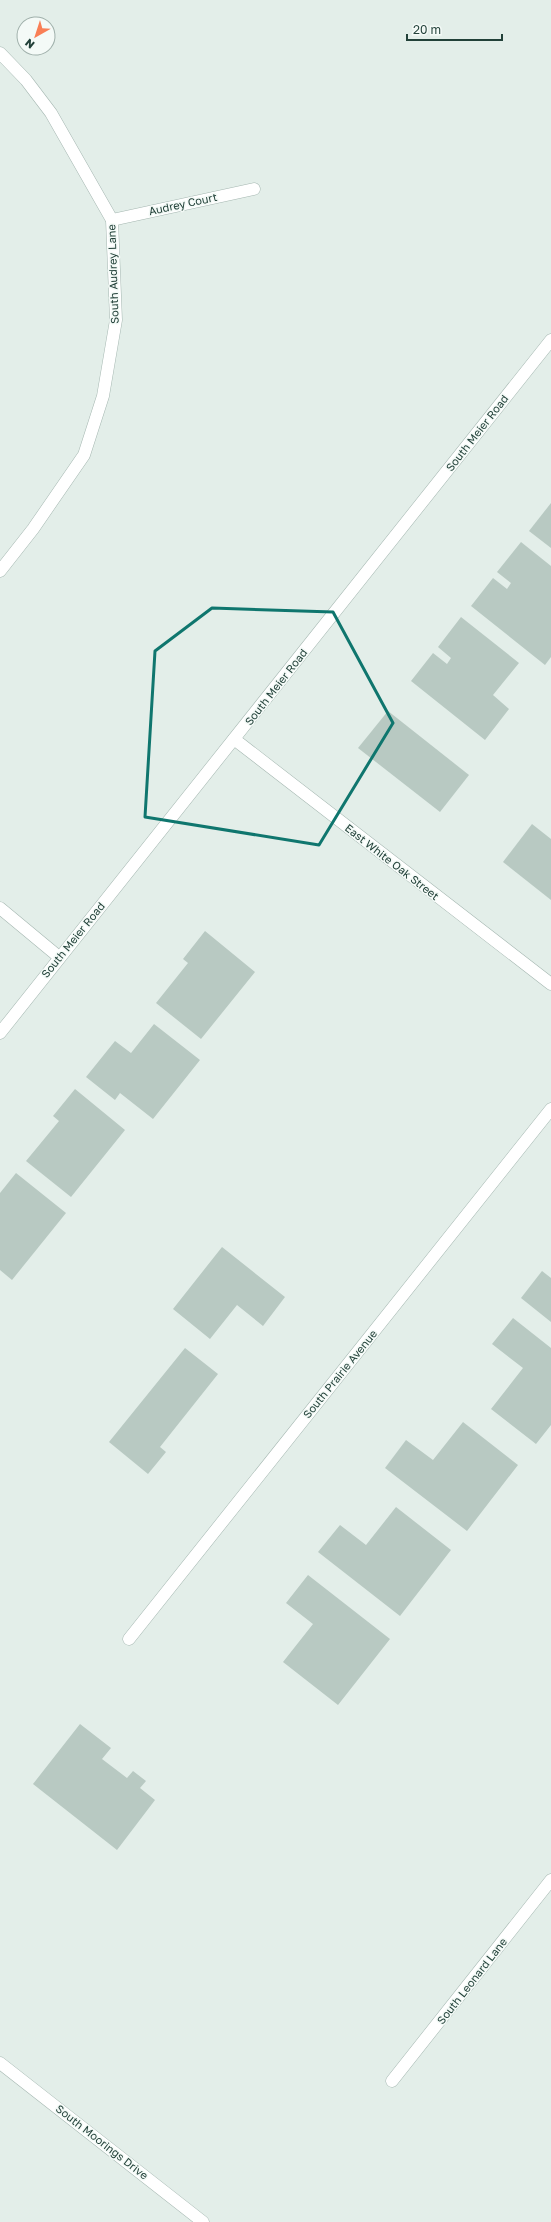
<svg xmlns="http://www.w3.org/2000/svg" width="551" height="2222" font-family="'Golos Text',sans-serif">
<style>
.building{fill:#b8c9c2}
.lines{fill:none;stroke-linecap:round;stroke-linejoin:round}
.minor-casing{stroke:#a5b7b1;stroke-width:13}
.minor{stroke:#fff;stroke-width:12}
.marked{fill:none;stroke:#0f766e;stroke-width:3;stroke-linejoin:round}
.labels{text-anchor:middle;stroke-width:3;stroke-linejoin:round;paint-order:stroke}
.street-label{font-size:11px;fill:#224139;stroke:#f4faf7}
</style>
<rect width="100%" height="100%" fill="#e3eee9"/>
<g class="building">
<path d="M551,503V548L529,531Z"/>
<path d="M521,542L551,566V657L545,665L471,606L493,578L507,589L511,583L497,572Z"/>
<path d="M461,617L519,663L493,695L509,709L485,740L411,681L433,653L447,664L451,658L438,647Z"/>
<path d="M388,711L469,775L440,812L358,748Z"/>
<path d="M532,824L551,839V900L503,862Z"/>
<path d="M205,931L255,972L201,1039L156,1003L188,963L183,959Z"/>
<path d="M154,1024L200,1060L153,1119L120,1093L115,1100L86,1077L115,1041L131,1053Z"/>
<path d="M75,1089L125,1130L71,1197L26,1161L59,1121L53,1116Z"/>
<path d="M16,1173L66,1213L12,1280L0,1270V1193Z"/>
<path d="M222,1247L285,1297L263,1326L237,1305L210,1339L173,1309Z"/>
<path d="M542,1271L551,1278V1322L521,1298Z"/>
<path d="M513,1318L551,1348V1425L536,1444L491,1409L523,1368L492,1344Z"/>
<path d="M185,1348L218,1374L160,1447L166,1452L148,1474L109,1442Z"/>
<path d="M463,1422L518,1465L467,1531L385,1468L406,1440L433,1460Z"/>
<path d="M396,1507L451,1550L400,1616L318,1552L340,1525L366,1545Z"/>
<path d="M308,1575L390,1639L338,1705L283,1662L313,1624L286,1603Z"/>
<path d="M80,1724L111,1748L102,1759L127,1778L133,1771L146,1781L140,1788L155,1800L117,1850L33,1784Z"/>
</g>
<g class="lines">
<g class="minor-casing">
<g id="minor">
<path d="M0,53L26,80L51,113L112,220L116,320L103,396L84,455L33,529L0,571"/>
<path d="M112,220L254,189"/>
<path d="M234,739L551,984"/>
<path d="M0,908L59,957"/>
<path d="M0,1033L551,340"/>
<path d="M129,1639L551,1109"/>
<path d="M0,2063L203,2222"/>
<path d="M392,2081L551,1880"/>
</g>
</g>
<use href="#minor" class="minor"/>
</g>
<path class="marked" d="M212,608L333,612L393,723L319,845L145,817L155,651Z"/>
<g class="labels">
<g class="street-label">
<text transform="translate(183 204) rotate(-12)" y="4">Audrey Court</text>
<text transform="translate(113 274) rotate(-92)" y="4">South Audrey Lane</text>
<text transform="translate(477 433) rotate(-52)" y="4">South Meier Road</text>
<text transform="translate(276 687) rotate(-52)" y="4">South Meier Road</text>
<text transform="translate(392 862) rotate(38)" y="4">East White Oak Street</text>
<text transform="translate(73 940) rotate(-51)" y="4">South Meier Road</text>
<text transform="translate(340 1374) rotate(-51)" y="4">South Prairie Avenue</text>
<text transform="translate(472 1981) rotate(-52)" y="4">South Leonard Lane</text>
<text transform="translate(102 2142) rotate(38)" y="4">South Moorings Drive</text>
</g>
</g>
<g transform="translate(36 36) rotate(219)"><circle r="19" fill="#f4faf7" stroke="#a0b0ab"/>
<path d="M0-3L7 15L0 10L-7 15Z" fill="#f97f56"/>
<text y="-6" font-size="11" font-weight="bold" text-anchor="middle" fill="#224139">N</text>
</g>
<path d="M407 34v6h95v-6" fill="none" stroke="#224139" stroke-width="2"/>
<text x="413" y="34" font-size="12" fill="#224139" stroke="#f4faf7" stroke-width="3" paint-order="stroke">20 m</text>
</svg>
